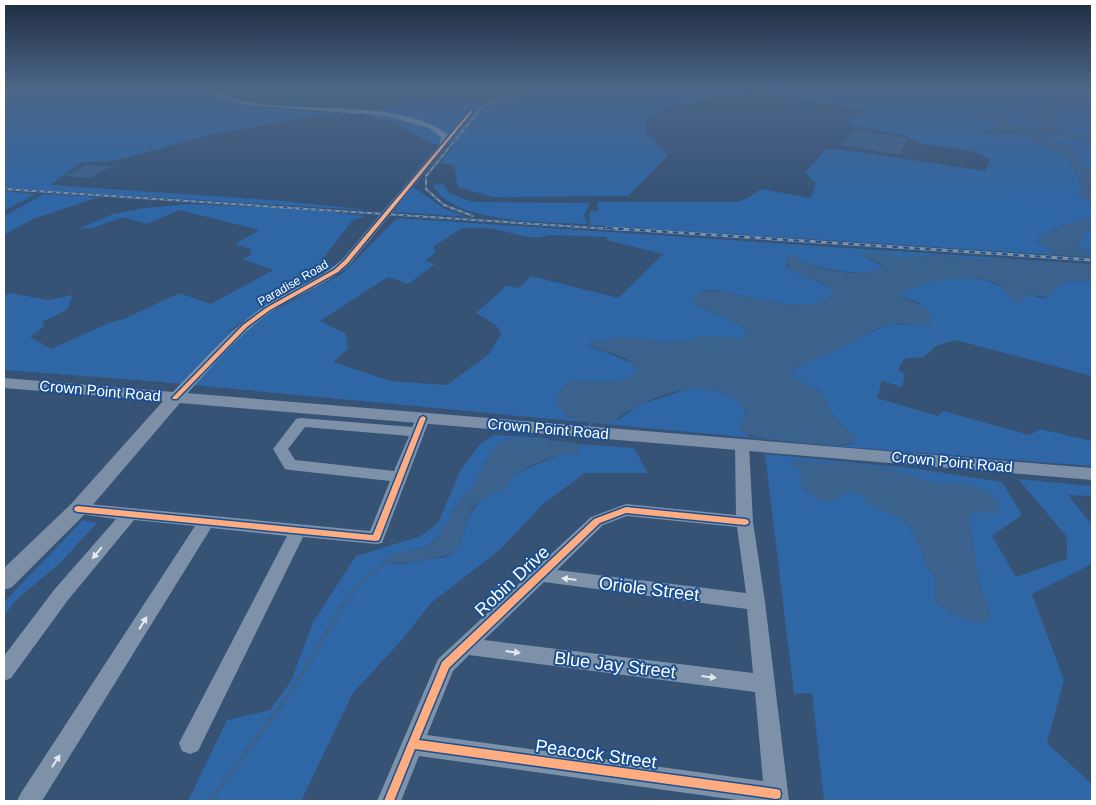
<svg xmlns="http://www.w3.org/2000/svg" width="1096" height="805" font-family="Arial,sans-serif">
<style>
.green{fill:#2f66a5;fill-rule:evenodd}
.water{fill:#3b618d}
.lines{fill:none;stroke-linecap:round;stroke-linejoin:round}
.stream-far3{stroke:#3b618d;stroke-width:2}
.stream-far2{stroke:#3b618d;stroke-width:2.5}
.stream-far1{stroke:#3b618d;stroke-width:3}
.stream{stroke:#3b618d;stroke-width:4}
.minor{fill:#7d92a8;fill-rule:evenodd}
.major{fill:#7d8ea7;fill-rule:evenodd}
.rail-far1-casing{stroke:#7e92a7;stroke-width:2}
.rail-casing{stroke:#7e92a7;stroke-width:3}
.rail-far1{stroke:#1b4f8f;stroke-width:1;stroke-dasharray:4;stroke-linecap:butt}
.rail{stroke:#1b4f8f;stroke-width:2;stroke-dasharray:5.5;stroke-linecap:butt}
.cycleway-casing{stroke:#1b4f8f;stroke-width:3}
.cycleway{fill:#ffac80;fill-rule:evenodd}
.oneway{fill:#e5e9ee}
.labels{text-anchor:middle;stroke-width:4;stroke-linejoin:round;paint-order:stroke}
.far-street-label{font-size:12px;fill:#fff;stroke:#1b4f8f}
.street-label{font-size:15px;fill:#fff;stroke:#1b4f8f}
.near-street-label{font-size:18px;fill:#fff;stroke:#1b4f8f}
</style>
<rect width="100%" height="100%" fill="#365274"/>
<g class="green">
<path d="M26,88H207L208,95C250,110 294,110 338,112L209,135L119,160L80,163L50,185L284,201L378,211L4,188V90Z"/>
<path d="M563,88H1092V96L1053,101L1032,110H1016L1041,124L1037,128H1024L1009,122L998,111L994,114L972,112L1001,126L993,130H974L986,133L1019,134L1065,155L1073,165L1081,186L1077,195L1092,204V218L1036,240L1056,255L589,225L590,211H598V202H737L748,198L761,189L811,198L816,183L805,173L825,150L838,149L986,171L990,159L972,151L922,144L903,135L845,124L864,109L763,93L706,99L665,107L646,121L645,132L668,155L628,196L493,197L458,187L454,165L440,163L455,144H432L387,119L373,120L372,112L419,100L467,102L492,106L512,97Z"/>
<path d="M1092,104V139L1053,128L1052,114L1063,109Z"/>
<path d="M1049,133L1092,144V167L1085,165L1076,154L1077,149C1064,141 1050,145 1035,134Z"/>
<path d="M443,184L449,193L473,202L590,203L584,215L587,224C548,222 451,224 433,185Z"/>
<path d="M415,188L445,209L468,217L394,212L409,191Z"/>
<path d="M4,191L36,194L4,211Z"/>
<path d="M44,194L99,197L33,219L4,235V216Z"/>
<path d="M189,204L305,209L365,216L352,221L322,260L333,266L226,332L277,309L342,274L397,218L1092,264L1008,259L983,260L939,255L907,258L866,252H862V255L884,267C868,279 824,269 806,263C800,260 796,256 788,255L786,265L790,270L830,287L833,290C828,324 730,289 709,290C706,291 702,292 698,294L697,306L740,324L747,332L745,337L738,339L720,337L672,343L620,337L590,343L588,345L634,364L638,371C624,387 587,380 569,381L559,396L567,417L599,423L619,419L639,405L694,387H703L723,393L739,401L745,413L741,427L751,437L847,445L853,443L854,436L835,418L820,391L797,380L792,374L794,369L801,365L889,324L927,325L919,303L901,296V293C928,280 968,272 996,284C1007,288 1008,299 1020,302L1021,298L1029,295L1041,298L1049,297C1060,280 1073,279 1092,281V376L955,340L936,346L924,357L904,359L898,370L905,374L902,387L882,381L877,398L938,416L943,411L1030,435L1040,429L1092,441V466L858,448L149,381L4,370V296L10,293L48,300L73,295L67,310L42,322L44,327L30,337L51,349L111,322L124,319L179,293L211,304L273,270L242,259L251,255L250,249L235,244L259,230L179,210L147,224L123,217L93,228L78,229L113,214L144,208ZM462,228C473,228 484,228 494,229C511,232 532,242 549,235L608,237L606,240L663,254L618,298L531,276L519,288L506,286L476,313L496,325L501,334L489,354L447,385L390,381L333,362L348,349L345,333L320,321L388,277L408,284L435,264L425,261L436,252L433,247Z"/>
<path d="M1092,227V258L1077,245L1088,229Z"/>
<path d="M494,435L548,438V441L509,438L491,453L473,487L452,511L448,524L433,542L426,547L390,555L391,563L401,564L446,557L461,542L468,517L482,498L499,491L512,476L526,469L564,453L578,454V444L634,448L648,473H585L543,504L501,549L431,603L400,642L353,693L301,801H188L227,720L270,710L291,681L313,622L356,556L421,536L438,523L460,471L481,443Z"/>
<path d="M765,454L912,468L1002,482L1022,515L992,536L1016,577L1067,559V537L1018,479L1092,486V496L1068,495L1092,525V564L1032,594L1064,680L1047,743L1092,784V801H824L812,693L794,694Z"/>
<path d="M83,520L97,523L59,564L16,600L4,616V602Z"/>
</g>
<g class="water">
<path d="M1092,96V104L1063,109L1053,114V128L1092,139V144L1049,133L1036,134C1049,145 1064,141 1077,149L1076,154L1085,165L1092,167V204L1077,195L1080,186L1073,165L1065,155L1019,134L971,130H993L1001,126L973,111L989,114L998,111L1009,122L1024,128H1037L1041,123L1014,109L1032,110L1053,101Z"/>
<path d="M853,131L899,136L907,139L900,155L841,145Z"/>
<path d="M87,165L112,166L91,178L65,176Z"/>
<path d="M1092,218V227L1088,229L1077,245L1090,257L1056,255L1036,240L1063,224Z"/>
<path d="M862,252H877L907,258L939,255L983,260L1008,259L1092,264V281C1073,279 1060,280 1049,297L1029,295L1021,298L1023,302C1009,302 1009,292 999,285C975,270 926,282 901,293V296C910,302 920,303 929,310L931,322L923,326L896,323L878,328L844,347L801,365L794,369L792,374L797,380L820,391L835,418L854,436L855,440L853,443C836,447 751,441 740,430L745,413C742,403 736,400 727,395C698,380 660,394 632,409C623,413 617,421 606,423C580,426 537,411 569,381C587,380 625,387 638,371C635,356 599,351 587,344L620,337L672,343L683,342L702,336L742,338L747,332L744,327L694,304L692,302L695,296C718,277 795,323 831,296L833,290L825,284L790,270L786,262L789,255C795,255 800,260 806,263C828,271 861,278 883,268L881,264L862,255Z"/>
<path d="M517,438L573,442L579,446L580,452L578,454C561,451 528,466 513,476C509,479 510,484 505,488C492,497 481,494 471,511C464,522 466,541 457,550C449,558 397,566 387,561L386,559L390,555C404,550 423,552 434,542C444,532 446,520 454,510C460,501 468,495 473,486C485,467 490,438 517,438Z"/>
<path d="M796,460L822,463L840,462L880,466L934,482L966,484L989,492L1000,506L999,512L995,514L974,511L969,519L979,581L990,615L988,622C972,624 947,613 935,602V579L926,566L919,544L908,525L896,516L867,504L863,495C847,488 843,497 829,502L816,499L800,486L801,470L790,464Z"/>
</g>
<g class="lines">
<path class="stream-far3" d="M1075,256L1092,248"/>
<path class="stream-far2" d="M589,426L594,419"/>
<path class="stream-far1" d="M341,609C354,589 369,573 390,560"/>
<path class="stream" d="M210,801L292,690L341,608"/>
<g class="minor">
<path d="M211,88H217C245,123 395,90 448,135L470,110L475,111L350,264C327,285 296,295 271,312C236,336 209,371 180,401H170L168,398L170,395C200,365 228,331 263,307C288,290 319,280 342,260L440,144L441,137L429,128L387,116L247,105L219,98Z"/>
<path d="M423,414L430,418L382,543L376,544L303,537L198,751L190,754L182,751L179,743L287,536L211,528L42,801H17L21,793L195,526L134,520L68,600L11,678L4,681V656L54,590L116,519L72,513L70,509L72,505L78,503L370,531L390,481L290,470L285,469L273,449L296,419L301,418L412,427L418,415ZM305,427L409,436L394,471L295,460L288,449Z"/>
<path d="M742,440L749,445L753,522L765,602L789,801H744L419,756L401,801H377L438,659L591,517L626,504L736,515L735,445ZM627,516L737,527L746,593L557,570L603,525ZM544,582L747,609L753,673L484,640ZM469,655L755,692L763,781L427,735L453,671Z"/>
</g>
<path class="major" d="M4,378L1092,468V480L180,403L85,514L12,587L4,590V568L71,504L163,401L4,388Z"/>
<g class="rail-far1-casing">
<g id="rail-far1">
<path d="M4,189L626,230"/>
<path d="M473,216L444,205L426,189V176L482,107L509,97L557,88"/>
</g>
</g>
<g class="rail-casing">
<path id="rail" d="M607,228L1092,260"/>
</g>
<use href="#rail-far1" class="rail-far1"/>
<use href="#rail" class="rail"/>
<g class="cycleway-casing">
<g id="cycleway">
<path d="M471,110L473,111L348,263L338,272L270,310L247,327L177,399H173L172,398L173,397L243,325L266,308L334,270L344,261Z"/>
<path d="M423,416L426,418L380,538L379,540L376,541L78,512L75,511L74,509L75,507L78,506L373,535L420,418Z"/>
<path d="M626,507L745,519L748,520L749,522L748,524L745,525L626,513L600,523L449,668L419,740L776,789L780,790L781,794L780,798L776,799L415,749L394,801H384L442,662L594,519Z"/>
</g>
</g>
<use href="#cycleway" class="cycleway"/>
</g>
<defs><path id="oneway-solid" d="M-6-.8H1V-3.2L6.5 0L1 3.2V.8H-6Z" transform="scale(1.25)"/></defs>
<g class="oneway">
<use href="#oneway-solid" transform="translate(97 553) rotate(130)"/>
<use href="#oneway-solid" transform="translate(569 579) rotate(-173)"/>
<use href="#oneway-solid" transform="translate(143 623) rotate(-58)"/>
<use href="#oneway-solid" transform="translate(513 652) rotate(7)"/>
<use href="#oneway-solid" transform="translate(709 677) rotate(7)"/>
<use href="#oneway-solid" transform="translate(56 761) rotate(-57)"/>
</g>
<linearGradient id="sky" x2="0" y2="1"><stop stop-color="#1e2d40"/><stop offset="0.44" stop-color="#4c6688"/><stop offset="1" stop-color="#4c6688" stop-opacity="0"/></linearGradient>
<rect width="1096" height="200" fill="url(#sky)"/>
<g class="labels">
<g class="far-street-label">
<text transform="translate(293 283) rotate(-30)" y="4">Paradise Road</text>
</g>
<g class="street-label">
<text transform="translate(100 391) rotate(5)" y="5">Crown Point Road</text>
<text transform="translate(548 429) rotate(5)" y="5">Crown Point Road</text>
<text transform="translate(952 462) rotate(5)" y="5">Crown Point Road</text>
</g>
<g class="near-street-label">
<text transform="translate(512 581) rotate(-43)" y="6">Robin Drive</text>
<text transform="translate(649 589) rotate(7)" y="6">Oriole Street</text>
<text transform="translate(615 665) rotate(7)" y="6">Blue Jay Street</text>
<text transform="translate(596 754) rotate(8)" y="6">Peacock Street</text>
</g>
</g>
<rect width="1096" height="805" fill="none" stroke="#ffffff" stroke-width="10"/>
</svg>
